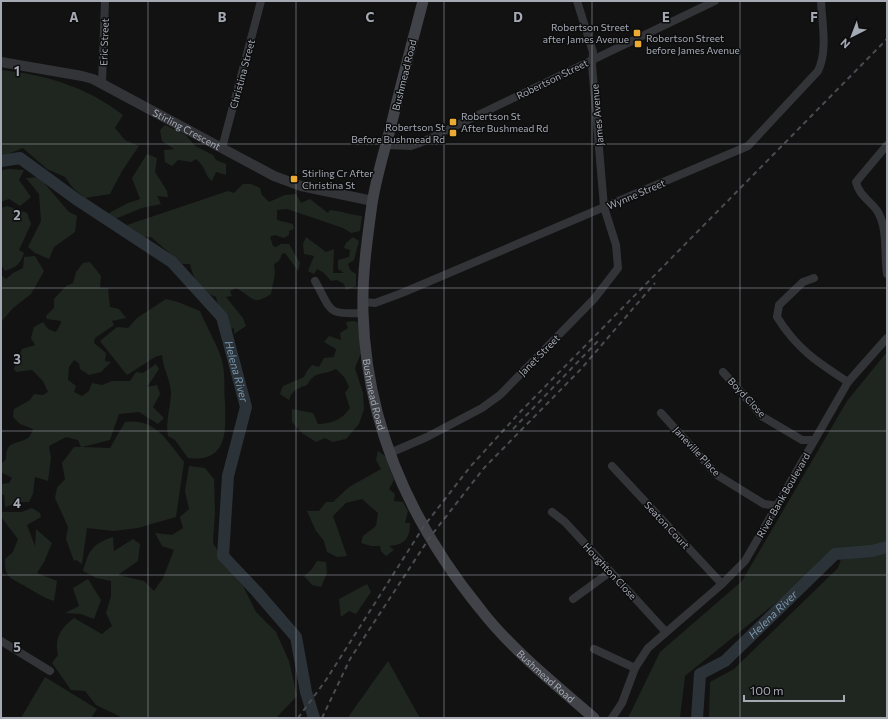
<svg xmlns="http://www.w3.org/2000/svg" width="888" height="719" font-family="Commissioner,sans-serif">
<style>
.green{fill:#1e261f}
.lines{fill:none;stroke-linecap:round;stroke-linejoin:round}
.river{stroke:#2b3339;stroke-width:12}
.minor{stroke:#333438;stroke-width:8}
.tertiary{stroke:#333438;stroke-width:10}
.secondary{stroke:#414348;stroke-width:11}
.rail{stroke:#4a4c51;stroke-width:2;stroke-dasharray:5 4;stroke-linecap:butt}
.grid{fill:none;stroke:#a4a9b4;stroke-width:1;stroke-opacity:0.55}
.poi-dot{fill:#ebab32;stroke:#0d0d0e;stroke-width:1.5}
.labels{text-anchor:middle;stroke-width:3;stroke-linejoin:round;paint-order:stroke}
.poi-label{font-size:10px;fill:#a4a9b4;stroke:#0d0d0e;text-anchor:start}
.street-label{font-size:10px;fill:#a4a9b4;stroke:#0d0d0e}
.water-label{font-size:11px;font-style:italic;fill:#7b97ae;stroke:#0d0d0e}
.grid-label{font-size:13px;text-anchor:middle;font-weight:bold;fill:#a4a9b4;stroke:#0d0d0e;stroke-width:3;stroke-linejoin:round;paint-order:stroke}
</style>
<rect width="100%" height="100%" fill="#121213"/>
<g class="green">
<path d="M1,70C47,75 87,87 123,115L115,128L125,140L139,146L122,171L110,194L85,198L73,188L65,177L47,169L23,148L1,157Z"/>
<path d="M165,125L186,135L195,146L213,155L216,160L226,164V175L216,172L212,181C203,173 207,168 196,159L191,162L178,160L172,166L165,162L164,150L174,149L162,141L160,130Z"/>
<path d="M147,154L157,158L155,172L167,191L168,197L157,196L161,204L142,208L115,219L109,213L128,203L140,199L132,178Z"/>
<path d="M9,169L24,170L19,180L31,197L20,206L9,199L1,202V170Z"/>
<path d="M39,177L69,212L77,216L75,232L54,247L49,259L35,253L28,247L41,221L39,194L26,178Z"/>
<path d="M243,184H251L260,188L262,195L269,202L285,195L296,194L301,203L310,199L328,213L330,210C342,211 350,215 362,216L360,231L351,233L343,228L287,209L277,210V220L293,224L294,229L289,231V235L284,238L275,235L270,237L273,246L276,247L281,244H289L300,263L298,271L285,253L282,254L279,261L274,264L275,274L271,294C251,307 253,296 236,288L230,291L232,296L226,297L243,318L246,326L234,334V328L230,329L224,312L218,305L216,297C201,292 193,279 190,264H182L151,237H142L134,230L124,226L228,191L234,193Z"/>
<path d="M7,206L27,213L31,224L19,250L24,253C20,265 16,267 5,271L1,265V208Z"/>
<path d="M306,237L326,252L334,249L333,273H344L338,269V260L349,257L350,250L344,248L346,243L353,237L359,241L354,260L348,264L350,270L356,274V286L346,290L344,284L337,280L331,281L324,273L317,269L314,274L308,271L314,256L304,254L303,244Z"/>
<path d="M35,256L44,271L31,294L13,308L1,322V275L6,279L13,273L23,268L24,257Z"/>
<path d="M90,262L101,276L100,288H108L110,307L119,309L126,318L112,321L114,325L95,338L94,343L106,353L105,361L111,362L101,372L89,375L80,369L79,363L74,360L69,367L68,380L76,386L74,392L82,396L89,391L92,383L102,385L112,381H130L136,372L143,373L156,364L159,369L147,387L157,385L160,394L153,407L164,418L158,424L139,412L119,414L110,440L82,447L110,448L125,422C156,418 167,441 184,462L176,517L138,528L114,531L87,528L82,564L76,560L74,561L66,539L68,527L55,498L57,488L65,479L62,463L74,447H81L78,440L66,437L49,446L51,458L48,481L35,477L33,494L29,502H20L5,507L4,495L1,494V484L9,483L12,478L1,472V464L6,459C6,440 16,445 28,438C30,436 32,432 33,429L20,424L13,417L14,409L30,400L34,394L43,395L48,392L43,381L32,370L16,372L14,369L22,349L35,345L31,338L34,327L43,322L48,329L56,332L61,323V321L47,319L46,316L54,308V299L66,286L73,283L76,272L83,263Z"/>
<path d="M166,299L178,302L200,311C206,326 221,351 223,365C225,377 224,390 225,402C226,431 228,463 188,458L175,440L168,436C165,421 171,407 171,392C170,379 163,368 162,355L155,357L127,375L100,341L117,327L128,328L137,318Z"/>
<path d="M354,321L360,323L361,353L355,368L363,393L364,409L359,424L346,439L333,442L325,438L316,442L302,433L292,422V409L313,413L318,424C331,424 343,419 350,408L345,393L349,387L345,378L336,369C323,376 315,370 307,385C298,388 291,391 289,400L280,394L283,386L304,377L307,371L312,365L319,367L324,358L334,357L336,349L324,342L329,336L341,340L340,333L348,328L346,322Z"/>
<path d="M887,352V718H709L710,682L734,669L838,568L845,547L685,676L680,718H628L660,652L742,581L847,401Z"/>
<path d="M378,451L385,456L394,480L389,489L395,494L394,501L403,502L408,511L405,523H410C410,538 405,545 389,546L394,550L386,556L381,551L380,546H371L361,543L363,536L376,526L378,513L362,499L346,503L333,516L347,556L337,557L327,552L324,541L316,531L307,511H319L326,502H333L349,487L381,469L376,460Z"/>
<path d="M189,466L205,468L214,479L215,512L213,543L233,575L243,586L256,612L276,632L289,661L297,696L276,718H123L96,705L85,691L71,690L52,663L58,655C54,638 61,628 74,618L102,634L112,626L106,613L111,596V581L96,578L83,571C89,550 92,544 113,537L114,551L133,539L140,544L138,561L118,575L144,581L154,591L163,578L174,550L162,546L155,533L172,535L183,528L180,517L189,509L185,491Z"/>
<path d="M32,508L40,513L41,517L27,525L35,546L36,529L52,543L44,562L37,573L57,581L54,601C44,598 37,593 28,588C13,578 4,580 5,559L13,552L18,539L1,517V512H21Z"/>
<path d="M317,561L326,562L327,573L321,587L312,585L304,576L312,569Z"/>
<path d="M88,579L101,600L94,619L81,614L65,613L79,606L73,588Z"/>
<path d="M367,584L371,592L356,614L349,611L341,617L339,599Z"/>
<path d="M388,661L420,718H349V716Z"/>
<path d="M45,677L97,709L91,718H21Z"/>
</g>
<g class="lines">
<g class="river">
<path id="s1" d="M1,161L20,158L76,199L172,262L222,317L246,407L228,476L223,556L257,592L296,637L306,692L314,718"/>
<path id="s2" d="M697,718L700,674L725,661L835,554L872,551L887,547"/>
</g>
<g class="minor">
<path d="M102,83L105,1"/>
<path d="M386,145L411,146L420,143L715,1"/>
<path d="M887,145L856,182C859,196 871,201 878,212C888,230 884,254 887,274"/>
<path d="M222,148L261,1"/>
<path d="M315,281C332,311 326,315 363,313"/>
<path d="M363,302L375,303L402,293L748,146L818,71C828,50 822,24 821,1"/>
<path d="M723,372L763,417L802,440H814"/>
<path d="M848,382L887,338"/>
<path d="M661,413L717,475L764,504L778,506"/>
<path d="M390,453L427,437L482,408L500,395L594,299L618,268L616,245L604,207L592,65L593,52L577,1"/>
<path d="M612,466L722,584"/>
<path d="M552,512L565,522L665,631"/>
<path d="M573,599L610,572"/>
<path d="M1,641L50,671"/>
<path d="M594,649L635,668"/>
<path d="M612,718L622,703L635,668L648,648L722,584L745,561L848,382C817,362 797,349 777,317L779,305L803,282L814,278"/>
</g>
<path class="tertiary" id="s3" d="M1,62L82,76L93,79L274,176L301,186L373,201"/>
<path class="secondary" id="s4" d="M423,1C412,43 401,84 391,126C384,152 376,178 372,204C367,240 362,276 363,312C366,424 411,524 481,610C512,650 556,685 594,718"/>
<g class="rail">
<path d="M513,429L598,341"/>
<path d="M298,718L326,680L424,526L470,467L522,410L887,39"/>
<path d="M322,718L350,659L430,537L484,468L581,369L655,283"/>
</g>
</g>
<path class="grid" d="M148,1V718M296,1V718M444,1V718M592,1V718M740,1V718M1,144H887M1,288H887M1,431H887M1,575H887"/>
<g class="poi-dot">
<rect x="633" y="29" width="8" height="8" rx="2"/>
<rect x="634" y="40" width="8" height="8" rx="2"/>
<rect x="449" y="118" width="8" height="8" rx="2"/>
<rect x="449" y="129" width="8" height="8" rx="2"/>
<rect x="290" y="175" width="8" height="8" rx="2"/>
</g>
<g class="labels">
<g class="poi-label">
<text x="629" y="31" text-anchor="end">Robertson Street<tspan x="629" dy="12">after James Avenue</tspan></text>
<text x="646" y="42">Robertson Street<tspan x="646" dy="12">before James Avenue</tspan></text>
<text x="461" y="120">Robertson St<tspan x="461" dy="12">After Bushmead Rd</tspan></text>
<text x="445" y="131" text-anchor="end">Robertson St<tspan x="445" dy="12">Before Bushmead Rd</tspan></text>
<text x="302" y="177">Stirling Cr After<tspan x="302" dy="12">Christina St</tspan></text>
</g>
<g class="street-label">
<text transform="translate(104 42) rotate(-88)" y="4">Eric Street</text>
<text transform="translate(242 74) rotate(-75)" y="4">Christina Street</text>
<text transform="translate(404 75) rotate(-76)" y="4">Bushmead Road</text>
<text transform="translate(552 79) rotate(-26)" y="4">Robertson Street</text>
<text transform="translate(597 115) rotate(-95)" y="4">James Avenue</text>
<text dy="4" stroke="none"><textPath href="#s3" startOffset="200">Stirling Crescent</textPath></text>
<text transform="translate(636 194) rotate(-23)" y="4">Wynne Street</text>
<text transform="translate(539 355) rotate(-45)" y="4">Janet Street</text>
<text dy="4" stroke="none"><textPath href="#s4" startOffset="401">Bushmead Road</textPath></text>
<text transform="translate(747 397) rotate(47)" y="4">Boyd Close</text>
<text transform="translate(697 451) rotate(47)" y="4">Janeville Place</text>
<text transform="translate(783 495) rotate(-60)" y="4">River Bank Boulevard</text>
<text transform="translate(667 525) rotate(47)" y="4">Seaton Court</text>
<text transform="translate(610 571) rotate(47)" y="4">Houghton Close</text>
<text dy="4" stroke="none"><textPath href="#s4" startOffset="737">Bushmead Road</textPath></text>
</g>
<g class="water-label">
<text dy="4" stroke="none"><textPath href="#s1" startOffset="334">Helena River</textPath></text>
<text dy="4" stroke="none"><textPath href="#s2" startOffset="139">Helena River</textPath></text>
</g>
</g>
<g class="grid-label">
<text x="74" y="22">A</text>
<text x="222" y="22">B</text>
<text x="370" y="22">C</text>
<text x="518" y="22">D</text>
<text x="666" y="22">E</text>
<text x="814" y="22">F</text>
<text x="17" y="76">1</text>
<text x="17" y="220">2</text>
<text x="17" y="364">3</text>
<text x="17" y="508">4</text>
<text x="17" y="652">5</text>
</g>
<rect width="888" height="719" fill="none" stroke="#a4a9b4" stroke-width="4"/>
<g transform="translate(852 36) rotate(222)" stroke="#0d0d0e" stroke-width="3" paint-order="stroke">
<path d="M0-3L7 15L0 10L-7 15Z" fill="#a4a9b4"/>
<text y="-6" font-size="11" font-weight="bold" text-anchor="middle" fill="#a4a9b4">N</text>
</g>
<path d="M744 695v6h100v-6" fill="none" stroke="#a4a9b4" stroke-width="2"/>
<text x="750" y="695" font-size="12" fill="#a4a9b4" stroke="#0d0d0e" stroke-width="3" paint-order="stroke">100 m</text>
</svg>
